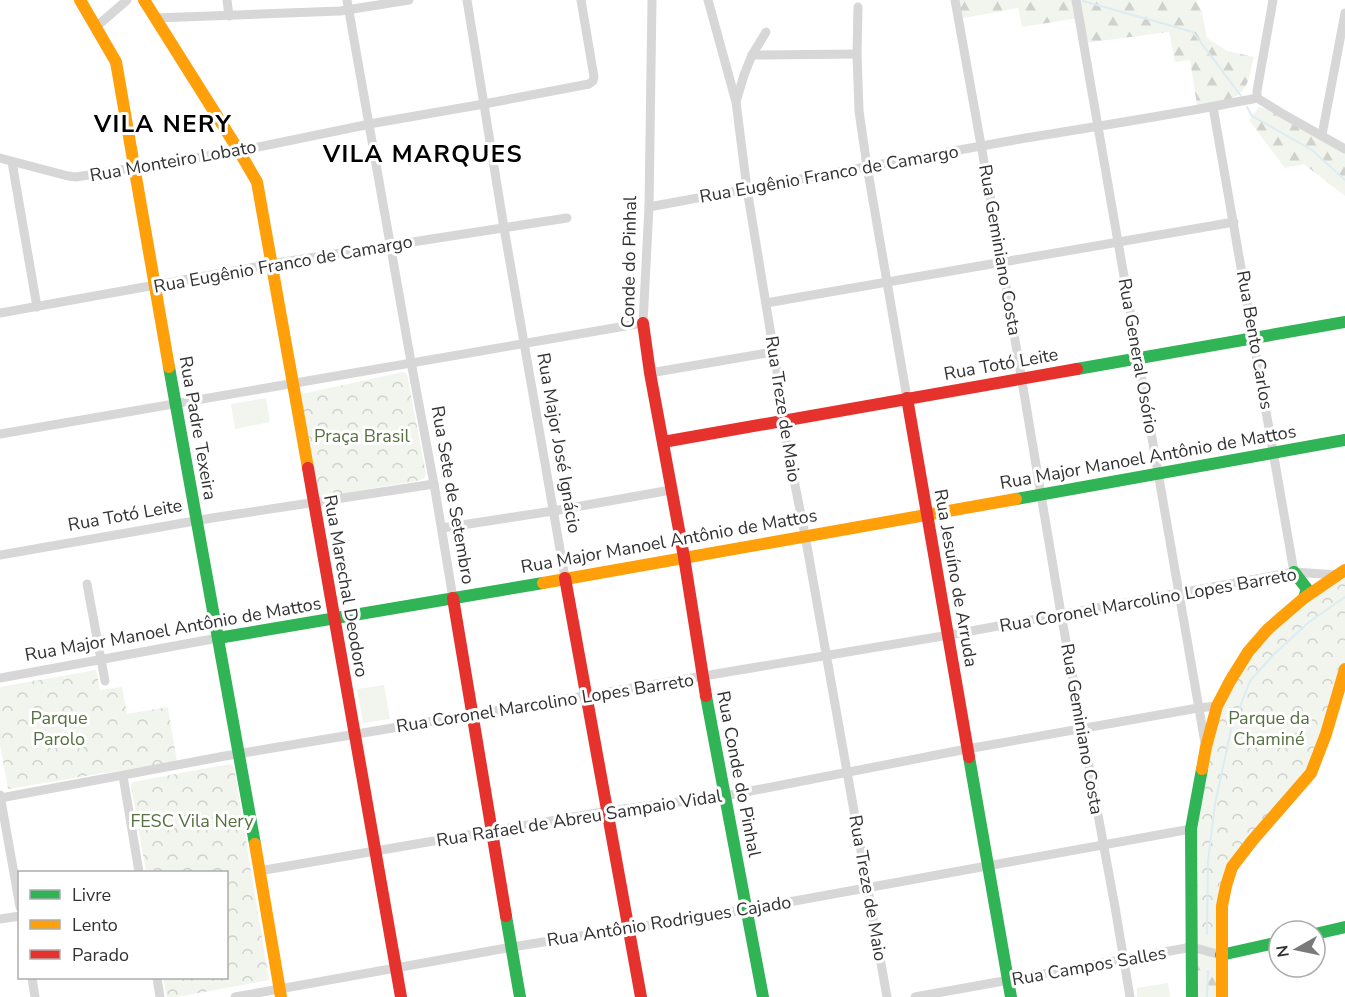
<svg xmlns="http://www.w3.org/2000/svg" width="1345" height="997" font-family="'Nunito Sans',sans-serif">
<style>
.grass{fill:#f1f5ed}
.forest{fill:url(#forest-firs)}
.park{fill:url(#park-crowns)}
.lines{fill:none;stroke-linecap:round;stroke-linejoin:round}
.stream{stroke:#ddebf3;stroke-width:2}
.street{stroke:#d7d7d7;stroke-width:9}
.fast{stroke:#30b455;stroke-width:12}
.slow{stroke:#ff9f0a;stroke-width:12}
.jam{stroke:#e5322d;stroke-width:12}
.labels{text-anchor:middle;stroke-width:6;stroke-linejoin:round;paint-order:stroke}
.street-label{font-size:18px;fill:#333;stroke:#fff}
.park-label{font-size:18px;fill:#56703f;stroke:#fff}
.district-label{font-size:24px;font-weight:bold;letter-spacing:1.5px;fill:#000;stroke:#fff}
</style>
<defs>
<pattern id="forest-firs" width="22" height="20" patternUnits="userSpaceOnUse" patternTransform="scale(1.5)"><rect width="22" height="20" fill="#f1f5ed"/><path d="M5 1l3.5 6h-7zM16 11l3.5 6h-7z" fill="#cfd2cc"/></pattern>
<pattern id="park-crowns" width="20" height="18" patternUnits="userSpaceOnUse" patternTransform="scale(1.5)"><rect width="20" height="18" fill="#f1f5ed"/><path d="M2 6a3 3 0 1 1 6 0M12 15a3 3 0 1 1 6 0" fill="none" stroke="#cfd2cc"/></pattern>
</defs>
<rect width="100%" height="100%" fill="#fff"/>
<g class="grass">
<path d="M266,398L270,422L235,429L231,404Z"/>
<path d="M384,685L390,719L363,723L357,689Z"/>
<path d="M1168,983L1170,997H1137V988Z"/>
</g>
<g class="forest">
<path d="M954,0H1076L1079,18L1022,27L1018,8L958,19Z"/>
<path d="M1078,0H1196L1202,12L1207,38L1227,51L1254,57C1251,66 1250,82 1243,90C1232,103 1213,103 1197,105L1190,60L1175,62L1169,32L1085,43Z"/>
<path d="M1259,107L1267,109L1345,152V196L1304,164L1285,168L1249,120Z"/>
<path d="M1192,947L1221,955L1222,997H1192Z"/>
</g>
<g class="park">
<path d="M403,372L407,374L426,474L425,477L421,480L324,497L319,495L317,492L301,397L302,394Z"/>
<path d="M1345,577V669L1320,753L1232,867L1221,955L1192,947L1191,829L1217,706L1268,629Z"/>
<path d="M96,670L100,690L122,687L127,714L168,707L177,762L122,770L8,789L0,745V687Z"/>
<path d="M230,764L234,768L269,980L177,997H167L163,978H226V872H146L131,785L133,782Z"/>
</g>
<g class="lines">
<g class="stream">
<path d="M1083,1L1193,32L1241,96"/>
<path d="M1247,107L1252,116L1312,150L1345,180"/>
<path d="M1207,934L1208,861L1215,804L1231,730L1250,681L1273,655L1309,622L1345,597"/>
<path d="M1207,997L1208,971"/>
</g>
<g class="street">
<path d="M227,0L229,16"/>
<path d="M347,0L411,362L434,484L453,598"/>
<path d="M467,0L504,228L565,578"/>
<path d="M708,0L736,102L747,189L785,420L784,430L805,535L887,997"/>
<path d="M955,0L1002,262L1061,614L1115,907L1130,997"/>
<path d="M1076,0L1205,743"/>
<path d="M858,7L857,54L859,111L867,166L907,398"/>
<path d="M156,18L340,11L409,0"/>
<path d="M96,27L127,0"/>
<path d="M752,55L857,54"/>
<path d="M1257,98L1283,114L1345,149"/>
<path d="M1257,98V91L1273,0"/>
<path d="M736,102L744,75L752,55L766,32"/>
<path d="M1213,107L1294,572"/>
<path d="M1322,135L1345,13"/>
<path d="M0,158L68,176L76,177L239,151L375,123L484,104L589,84L593,81L594,77L581,0"/>
<path d="M12,162L37,307"/>
<path d="M649,207C773,184 896,161 1020,139C1099,126 1178,114 1257,98"/>
<path d="M766,303L1234,222"/>
<path d="M0,313L283,262L567,218"/>
<path d="M650,373L773,352"/>
<path d="M0,434L643,323L649,207L652,0"/>
<path d="M442,528L553,511L671,490"/>
<path d="M0,555L212,518L434,484"/>
<path d="M87,584L105,681"/>
<path d="M0,678L218,638"/>
<path d="M123,776L139,872"/>
<path d="M0,795L20,907"/>
<path d="M0,798L225,756L949,635L1294,572L1337,575"/>
<path d="M259,871L608,811L725,796L967,749L1198,708L1217,706"/>
<path d="M0,919L20,916"/>
<path d="M32,978L35,997"/>
<path d="M157,978L160,997"/>
<path d="M235,997L512,947L756,908L1191,829"/>
<path d="M915,997L1192,947L1221,955"/>
</g>
<g class="fast">
<path d="M169,367L255,844"/>
<path d="M1077,369L1345,322"/>
<path d="M1016,499L1345,440"/>
<path d="M1294,572L1307,589L1304,598"/>
<path d="M218,638L543,583"/>
<path d="M706,696L763,997"/>
<path d="M969,757L1011,997"/>
<path d="M506,916L520,997"/>
<path d="M1315,934L1345,927"/>
<path d="M1221,955L1279,942"/>
<path d="M1192,997L1191,829L1202,769"/>
</g>
<g class="slow">
<path d="M80,0L116,62L169,367"/>
<path d="M144,0L239,151L257,182L308,468"/>
<path d="M543,583L1016,499"/>
<path d="M1202,769L1206,747L1217,706L1230,681L1248,652L1268,629L1304,598L1345,570"/>
<path d="M255,844L281,997"/>
<path d="M1222,997V906L1226,886L1232,867L1252,841L1311,773L1326,734L1345,669"/>
</g>
<g class="jam">
<path d="M643,323L650,373L684,557L706,696"/>
<path d="M907,398L969,757"/>
<path d="M663,442L1077,369"/>
<path d="M308,468L401,997"/>
<path d="M565,578L641,997"/>
<path d="M453,598L506,916"/>
</g>
</g>
<g class="labels">
<g class="street-label">
<text transform="translate(173 161) rotate(-10)" y="6">Rua Monteiro Lobato</text>
<text transform="translate(829 174) rotate(-10)" y="6">Rua Eugênio Franco de Camargo</text>
<text transform="translate(1000 250) rotate(80)" y="6">Rua Geminiano Costa</text>
<text transform="translate(629 262) rotate(-89)" y="6">Conde do Pinhal</text>
<text transform="translate(283 264) rotate(-10)" y="6">Rua Eugênio Franco de Camargo</text>
<text transform="translate(1255 340) rotate(80)" y="6">Rua Bento Carlos</text>
<text transform="translate(1138 356) rotate(80)" y="6">Rua General Osório</text>
<text transform="translate(1001 364) rotate(-10)" y="6">Rua Totó Leite</text>
<text transform="translate(783 409) rotate(81)" y="6">Rua Treze de Maio</text>
<text transform="translate(198 428) rotate(80)" y="6">Rua Padre Texeira</text>
<text transform="translate(559 443) rotate(80)" y="6">Rua Major José Ignácio</text>
<text transform="translate(1148 457) rotate(-10)" y="6">Rua Major Manoel Antônio de Mattos</text>
<text transform="translate(453 495) rotate(80)" y="6">Rua Sete de Setembro</text>
<text transform="translate(125 515) rotate(-10)" y="6">Rua Totó Leite</text>
<text transform="translate(669 541) rotate(-10)" y="6">Rua Major Manoel Antônio de Mattos</text>
<text transform="translate(956 578) rotate(80)" y="6">Rua Jesuíno de Arruda</text>
<text transform="translate(346 586) rotate(80)" y="6">Rua Marechal Deodoro</text>
<text transform="translate(1148 600) rotate(-10)" y="6">Rua Coronel Marcolino Lopes Barreto</text>
<text transform="translate(173 629) rotate(-10)" y="6">Rua Major Manoel Antônio de Mattos</text>
<text transform="translate(545 703) rotate(-9)" y="6">Rua Coronel Marcolino Lopes Barreto</text>
<text transform="translate(1082 729) rotate(80)" y="6">Rua Geminiano Costa</text>
<text transform="translate(739 774) rotate(79)" y="6">Rua Conde do Pinhal</text>
<text transform="translate(579 818) rotate(-9)" y="6">Rua Rafael de Abreu Sampaio Vidal</text>
<text transform="translate(868 888) rotate(80)" y="6">Rua Treze de Maio</text>
<text transform="translate(669 921) rotate(-9)" y="6">Rua Antônio Rodrigues Cajado</text>
<text transform="translate(1089 966) rotate(-10)" y="6">Rua Campos Salles</text>
</g>
<g class="park-label">
<text x="362" y="442">Praça Brasil</text>
<text x="59" y="724">Parque<tspan x="59" dy="21">Parolo</tspan></text>
<text x="1269" y="724">Parque da<tspan x="1269" dy="21">Chaminé</tspan></text>
<text x="192" y="827">FESC Vila Nery</text>
</g>
<g class="district-label">
<text x="163" y="132">VILA NERY</text>
<text x="423" y="162">VILA MARQUES</text>
</g>
</g>
<rect x="18" y="871" width="210" height="108" fill="#ffffff" stroke="#adadad" stroke-width="1.5"/>
<rect x="30" y="890" width="30" height="9" fill="#30b455" stroke="#adadad" stroke-width="1.5"/>
<text x="72" y="901" font-size="18" fill="#333333">Livre</text>
<rect x="30" y="920" width="30" height="9" fill="#ff9f0a" stroke="#adadad" stroke-width="1.5"/>
<text x="72" y="931" font-size="18" fill="#333333">Lento</text>
<rect x="30" y="950" width="30" height="9" fill="#e5322d" stroke="#adadad" stroke-width="1.5"/>
<text x="72" y="961" font-size="18" fill="#333333">Parado</text>
<g transform="translate(1297 949) rotate(261)"><circle r="28" fill="#ffffff" stroke="#adadad" stroke-width="1.5"/>
<path d="M0-4.5L10 22L0 15L-10 22Z" fill="#7a7a7a"/>
<text y="-9" font-size="16" font-weight="bold" text-anchor="middle" fill="#333333">N</text>
</g>
</svg>
